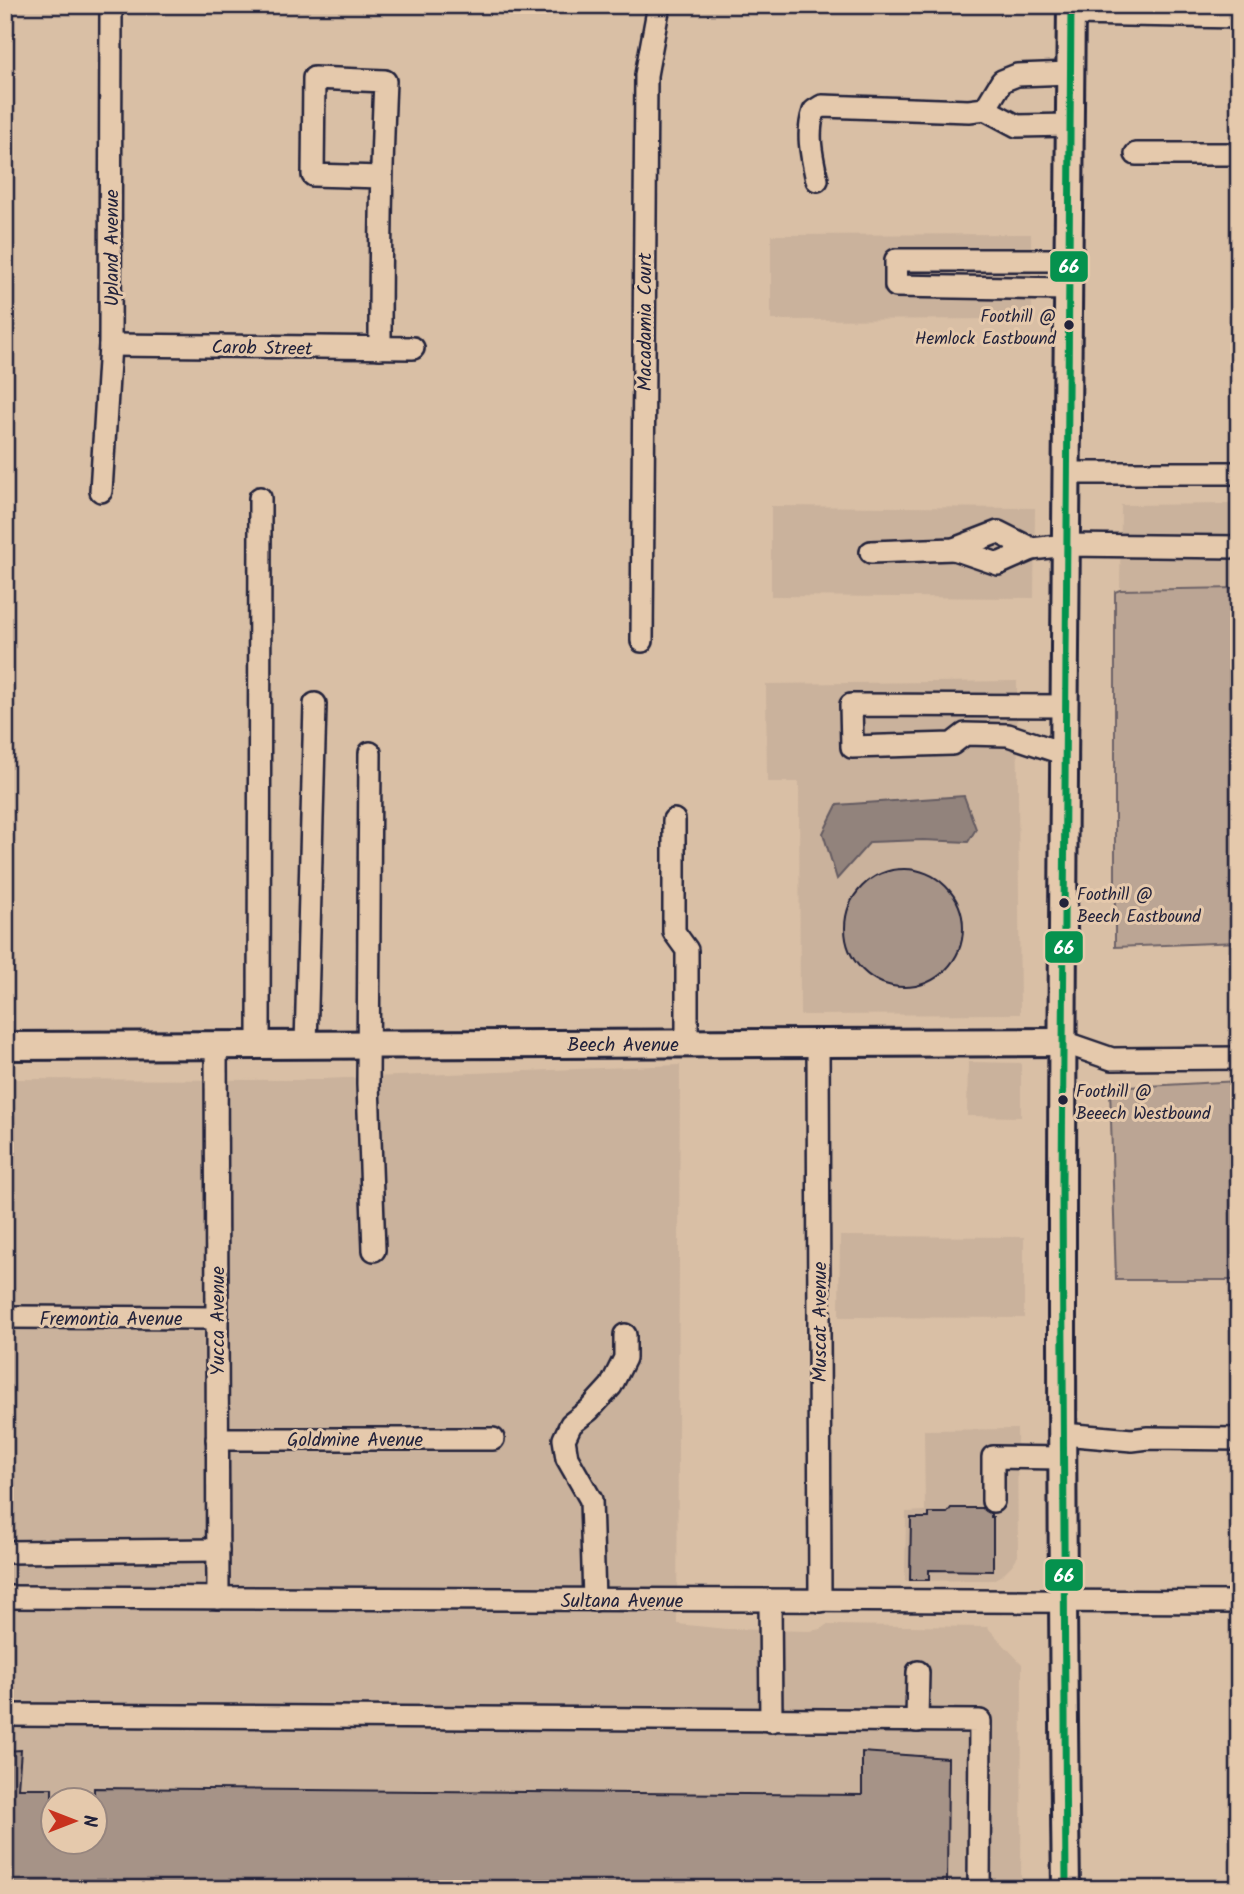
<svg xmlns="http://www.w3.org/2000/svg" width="1244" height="1894" font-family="Kalam,sans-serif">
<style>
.built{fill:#cab29c;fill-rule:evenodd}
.green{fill:#bba594;stroke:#6e6468;stroke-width:2}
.water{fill:#92837c;stroke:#655c62;stroke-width:2}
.building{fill:#a69387;stroke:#22223b;stroke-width:2}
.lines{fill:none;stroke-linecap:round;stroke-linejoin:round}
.minor-casing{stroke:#22223b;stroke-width:26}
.major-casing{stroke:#22223b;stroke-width:32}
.minor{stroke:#e5c9ac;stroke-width:21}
.major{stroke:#e5c9ac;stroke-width:26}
.bus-1-casing{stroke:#e5c9ac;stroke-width:12}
.bus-1{stroke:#05924e;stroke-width:7}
.bus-dot{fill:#22223b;stroke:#e5c9ac;stroke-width:2.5}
.labels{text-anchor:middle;stroke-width:6;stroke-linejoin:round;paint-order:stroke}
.bus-label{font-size:17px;fill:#22223b;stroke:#e5c9ac;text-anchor:start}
.street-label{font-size:19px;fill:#22223b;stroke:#e5c9ac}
.line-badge{stroke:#e5c9ac;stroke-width:2.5}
.badge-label{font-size:19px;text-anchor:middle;font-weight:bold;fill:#fff}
</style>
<rect width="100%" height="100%" fill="#d9bfa5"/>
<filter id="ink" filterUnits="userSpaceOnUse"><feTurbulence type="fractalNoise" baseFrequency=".0143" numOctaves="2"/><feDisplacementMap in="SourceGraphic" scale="14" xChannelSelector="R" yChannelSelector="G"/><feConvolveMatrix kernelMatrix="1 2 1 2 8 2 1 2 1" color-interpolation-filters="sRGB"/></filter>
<g filter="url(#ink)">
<g class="built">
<path d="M1031,234L1032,319L771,320V235Z"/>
<path d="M1239,504V588L1120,590L1121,505Z"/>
<path d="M771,506L1035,508L1034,598L771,596Z"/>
<path d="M1017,681L1020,1014L800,1015L799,782H767L766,684Z"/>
<path d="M968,1062L1021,1063V1117L967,1116Z"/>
<path d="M680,1065L677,1624L726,1629L810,1631L821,1629L826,1625L987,1627L1022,1664L1021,1889H5V1079L296,1080ZM52,1800H94V1842H52Z"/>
<path d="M840,1236L1024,1237V1318L839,1317Z"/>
<path d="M1017,1429L1018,1556L1012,1565L1002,1575L993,1580L905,1581L906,1512L925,1511L924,1430Z"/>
</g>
<g class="green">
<path d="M1239,588V942L1115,947V592L1120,590Z"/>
<path d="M1239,1081V1280H1116L1110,1088Z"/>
</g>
<path class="water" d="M964,796L976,829L968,842L923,840L870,842L837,879L823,833L837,805Z"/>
<g class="building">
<circle cx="904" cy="928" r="59"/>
<path d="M951,1508H982L991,1514V1517H993V1571L929,1570V1580H910L911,1518H929V1513H947Z"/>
<path d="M21,1750L18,1788H52V1842H94V1788L862,1795V1752L948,1758L947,1889H5V1751Z"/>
</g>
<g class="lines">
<g class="minor-casing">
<g id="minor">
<path d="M1071,14L1239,17"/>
<path d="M985,109L1002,81L1017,75L1070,73"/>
<path d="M1136,154H1239"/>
<path d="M817,180C812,157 806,134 814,111L822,106L969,111L985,109L1017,126L1070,125"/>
<path d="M1067,260H896V286L1067,289"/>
<path d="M110,345L413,348"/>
<path d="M380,348C380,259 381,170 385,81L314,78L313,175L381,177"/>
<path d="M1066,473H1239"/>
<path d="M101,491L110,345L111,5"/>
<path d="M954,549L998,564L1032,549L1066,545L1239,547"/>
<path d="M871,552L954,549L998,532L1032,549"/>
<path d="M642,641L646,75L659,5"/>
<path d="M370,753L368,1084L374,1250"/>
<path d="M1065,754L1008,735L965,734L952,744L852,747L851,705L1065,706"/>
<path d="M674,820V932L687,950V1044"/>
<path d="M1063,1042L1112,1059L1239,1058"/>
<path d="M818,1043L820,1601"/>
<path d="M216,1045L218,1598"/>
<path d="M259,1045L260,498"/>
<path d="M306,1045L315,704"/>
<path d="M5,1317L217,1318"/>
<path d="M1063,1434L1132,1440L1148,1438L1239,1439"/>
<path d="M217,1439H493"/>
<path d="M993,1501V1457L1063,1458"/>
<path d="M5,1552L218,1550"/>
<path d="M5,1597L1239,1602"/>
<path d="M594,1600L591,1500L567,1458L564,1439L571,1424L589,1410L611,1386L625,1358V1335"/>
<path d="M770,1601L771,1721"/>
<path d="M5,1715L980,1721L979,1889"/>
<path d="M917,1721L918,1672"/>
</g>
</g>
<g class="major-casing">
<g id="major">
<path d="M5,1046L1063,1042"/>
<path d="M1066,1889C1057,1261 1065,633 1071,5"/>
</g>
</g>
<use href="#minor" class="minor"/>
<use href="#major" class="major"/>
<g class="bus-1-casing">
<path id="bus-1" d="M1066,1889L1062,1182L1071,5"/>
</g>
<use href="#bus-1" class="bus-1"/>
</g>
</g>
<g class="bus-dot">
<circle cx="1069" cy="325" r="6"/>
<circle cx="1064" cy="903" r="6"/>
<circle cx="1063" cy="1100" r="6"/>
</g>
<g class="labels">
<g class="bus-label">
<text x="1056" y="322" text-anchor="end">Foothill @<tspan x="1056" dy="22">Hemlock Eastbound</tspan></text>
<text x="1077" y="900">Foothill @<tspan x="1077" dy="22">Beech Eastbound</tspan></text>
<text x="1076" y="1097">Foothill @<tspan x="1076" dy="22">Beeech Westbound</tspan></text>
</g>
<g class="street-label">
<text transform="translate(111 248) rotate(-90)" y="7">Upland Avenue</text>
<text transform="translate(644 322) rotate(-90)" y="7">Macadamia Court</text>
<text transform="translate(262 347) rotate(1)" y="7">Carob Street</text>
<text x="623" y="1051">Beech Avenue</text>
<text x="111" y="1325">Fremontia Avenue</text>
<text transform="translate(217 1321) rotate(-90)" y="7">Yucca Avenue</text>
<text transform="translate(819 1322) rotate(-90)" y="7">Muscat Avenue</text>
<text x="355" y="1446">Goldmine Avenue</text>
<text x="622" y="1607">Sultana Avenue</text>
</g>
</g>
<g class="line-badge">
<rect x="1049" y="250" width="40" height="33" rx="7" fill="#05924e"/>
<rect x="1044" y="930" width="40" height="34" rx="7" fill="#05924e"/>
<rect x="1044" y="1558" width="40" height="34" rx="7" fill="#05924e"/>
</g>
<g class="badge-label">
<text x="1069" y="273">66</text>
<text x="1064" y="954">66</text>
<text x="1064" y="1582">66</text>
</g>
<rect width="1244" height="1894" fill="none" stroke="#e5c9ac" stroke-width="28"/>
<rect x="14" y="14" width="1216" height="1866" fill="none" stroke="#22223b" stroke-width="2.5" filter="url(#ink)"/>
<g transform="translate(74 1821) rotate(90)"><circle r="33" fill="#e5c9ac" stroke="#97867f" stroke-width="2"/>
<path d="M0-5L12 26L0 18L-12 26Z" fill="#c8321e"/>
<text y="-10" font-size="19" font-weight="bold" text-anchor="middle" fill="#22223b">N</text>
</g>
</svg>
